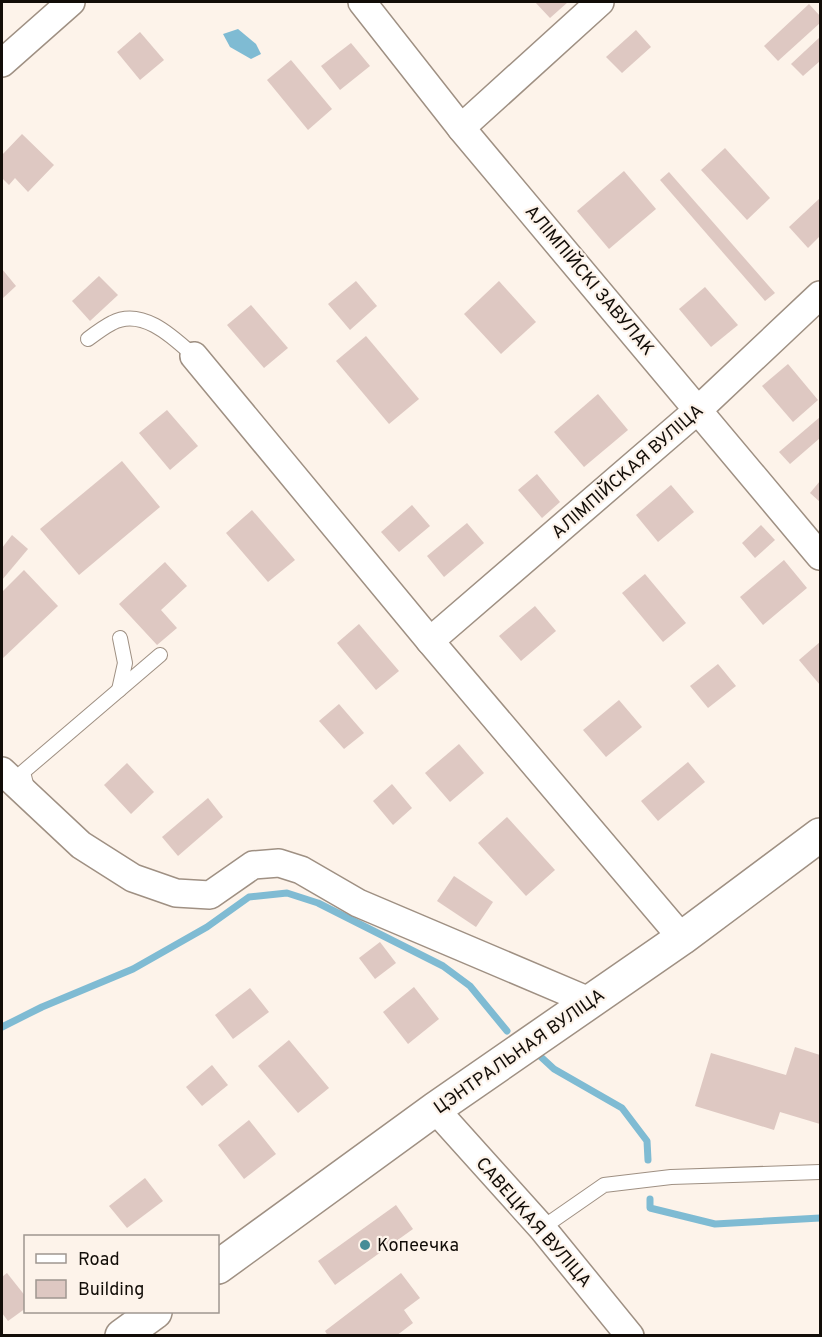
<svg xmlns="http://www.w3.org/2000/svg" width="822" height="1337" font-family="Overpass,sans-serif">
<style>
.water{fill:#7fbbd3}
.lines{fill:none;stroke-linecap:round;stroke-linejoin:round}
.stream{stroke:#7fbbd3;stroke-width:7}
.building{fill:#dec8c2}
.lane-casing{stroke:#9f9083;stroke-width:16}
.street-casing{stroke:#9f9083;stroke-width:30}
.secondary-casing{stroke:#9f9083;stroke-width:36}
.lane{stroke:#fff;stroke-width:14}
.street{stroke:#fff;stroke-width:27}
.secondary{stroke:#fff;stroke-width:33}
.poi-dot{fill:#468c96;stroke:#fdf3ea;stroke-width:2}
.labels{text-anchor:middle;stroke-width:4.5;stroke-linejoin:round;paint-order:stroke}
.street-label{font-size:18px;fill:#120d08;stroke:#fdf3ea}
.poi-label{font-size:18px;fill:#120d08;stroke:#fdf3ea;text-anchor:start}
</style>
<rect width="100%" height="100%" fill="#fdf3ea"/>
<path class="water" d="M238,29L256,44L261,54L251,59L230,47L223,34Z"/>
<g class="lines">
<g class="stream">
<path d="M2,1027L42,1007L133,969L207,927L249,897L287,893L318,903L443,966L470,986L507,1031"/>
<path d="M541,1057L554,1069L622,1108L647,1141L648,1160"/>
<path d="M650,1199V1208L715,1224L820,1218"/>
</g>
</g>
<g class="building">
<path d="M535,2H568L550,18Z"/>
<path d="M809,4L820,16V23L778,61L764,46Z"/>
<path d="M636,30L651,47L622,73L606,57Z"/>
<path d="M140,32L164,60L140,80L117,52Z"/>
<path d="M820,37V61L803,76L791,64Z"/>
<path d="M351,43L370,66L340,90L321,66Z"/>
<path d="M291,60L332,109L308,130L267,80Z"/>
<path d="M22,134L54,165L28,192L15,178L9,185L2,178V155Z"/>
<path d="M725,148L770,198L747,220L701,170Z"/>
<path d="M624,171L656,209L609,249L577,211Z"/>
<path d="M669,172L775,293L765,301L660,180Z"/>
<path d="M820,198V236L808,248L789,227Z"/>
<path d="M2,269L16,286L2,299Z"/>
<path d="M99,276L118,295L90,321L72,301Z"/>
<path d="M356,281L377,306L350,330L328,304Z"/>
<path d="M499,281L536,322L501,354L464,314Z"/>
<path d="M705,287L738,325L711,347L679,309Z"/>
<path d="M251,305L288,348L264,368L227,325Z"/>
<path d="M366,336L419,399L389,424L336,361Z"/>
<path d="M788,364L818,400L793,422L762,386Z"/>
<path d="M598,394L628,430L584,467L554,432Z"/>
<path d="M167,410L198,446L170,470L139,433Z"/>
<path d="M820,417V438L790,464L779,452Z"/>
<path d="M122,461L160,507L79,575L40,529Z"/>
<path d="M537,474L560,502L542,518L518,490Z"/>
<path d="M820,481V502L810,493Z"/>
<path d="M671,485L694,512L658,542L636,515Z"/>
<path d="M412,505L430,526L399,552L381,532Z"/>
<path d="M252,510L295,560L268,582L226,533Z"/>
<path d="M467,523L484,543L444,577L427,556Z"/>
<path d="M761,525L775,540L755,558L742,543Z"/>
<path d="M12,535L28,549L2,580V548Z"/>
<path d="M784,560L807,588L763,625L740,597Z"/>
<path d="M165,562L187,586L161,610L177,628L157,645L119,604Z"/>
<path d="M24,570L58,606L2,659V592Z"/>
<path d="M645,574L686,623L663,642L622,593Z"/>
<path d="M535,606L556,631L521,661L499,636Z"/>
<path d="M359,624L399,671L376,690L337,643Z"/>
<path d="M820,642V685L799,660Z"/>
<path d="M718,664L736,686L708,708L690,686Z"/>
<path d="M619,700L642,727L606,757L583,730Z"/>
<path d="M339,704L364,733L344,749L319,721Z"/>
<path d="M459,744L484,773L450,802L425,773Z"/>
<path d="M688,762L705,782L658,821L641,801Z"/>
<path d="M127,763L154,792L131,814L104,785Z"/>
<path d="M392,784L412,808L393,825L373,801Z"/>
<path d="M208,798L223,817L178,856L162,837Z"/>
<path d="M507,817L555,870L526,896L478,843Z"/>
<path d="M454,876L493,902L476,927L437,901Z"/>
<path d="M380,942L396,963L375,979L359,958Z"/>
<path d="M414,987L439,1019L408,1044L383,1012Z"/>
<path d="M250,988L269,1012L233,1039L215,1015Z"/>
<path d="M289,1040L329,1088L298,1113L258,1066Z"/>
<path d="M795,1047L820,1055V1124L780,1112L774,1130L695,1106L711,1053L786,1075Z"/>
<path d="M212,1065L228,1085L202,1106L186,1087Z"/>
<path d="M249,1120L276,1154L244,1179L218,1145Z"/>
<path d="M145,1178L163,1201L127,1228L109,1206Z"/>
<path d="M396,1205L413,1229L335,1285L318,1261Z"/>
<path d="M7,1273L26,1297V1308L8,1321L2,1313V1277Z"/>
<path d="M401,1273L420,1298L404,1310L413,1323L396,1336H328L325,1331Z"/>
</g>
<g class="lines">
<g class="lane-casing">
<g id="lane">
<path d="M88,339C96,333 104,327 112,323C142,307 173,337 194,356"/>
<path d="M119,690L125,663L120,638"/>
<path d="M27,788L23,772L160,655"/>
<path d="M542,1228L604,1185L671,1177L820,1172"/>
</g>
</g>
<g class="street-casing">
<g id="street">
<path d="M362,2L461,128L820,556"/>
<path d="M2,63L71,2"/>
<path d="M461,128L600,2"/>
<path d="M194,356L430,641L682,938"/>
<path d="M430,641L699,409L820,295"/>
<path d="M2,771L81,845L133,878L176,893L210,895L253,865L279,863L301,870L358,903L589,1001"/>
<path d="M435,1109L542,1228L630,1336"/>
</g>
</g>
<g class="secondary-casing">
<g id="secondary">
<path d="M218,1267L435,1109L682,938L820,835"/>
<path d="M122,1336L155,1312"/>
</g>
</g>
<use href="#lane" class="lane"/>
<use href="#street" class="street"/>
<use href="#secondary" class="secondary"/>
</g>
<circle class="poi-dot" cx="365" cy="1245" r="6"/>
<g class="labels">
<g class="street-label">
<text transform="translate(590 280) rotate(50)" y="6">АЛІМПІЙСКІ ЗАВУЛАК</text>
<text transform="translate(627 471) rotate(-41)" y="6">АЛІМПІЙСКАЯ ВУЛІЦА</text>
<text transform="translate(519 1051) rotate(-35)" y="6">ЦЭНТРАЛЬНАЯ ВУЛІЦА</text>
<text transform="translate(534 1222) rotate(49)" y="6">САВЕЦКАЯ ВУЛІЦА</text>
</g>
<g class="poi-label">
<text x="377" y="1251">Копеечка</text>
</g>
</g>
<rect width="822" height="1337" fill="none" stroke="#120d08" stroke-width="6"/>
<rect x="24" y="1235" width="195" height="78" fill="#fdf3ea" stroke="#9f9790" stroke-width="1.5"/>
<rect x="36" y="1254" width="30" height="9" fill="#ffffff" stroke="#9f9790" stroke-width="1.5"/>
<text x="78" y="1265" font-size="18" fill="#120d08">Road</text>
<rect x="36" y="1280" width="30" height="18" fill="#dec8c2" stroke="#9f9790" stroke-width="1.5"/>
<text x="78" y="1295" font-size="18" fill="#120d08">Building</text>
</svg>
